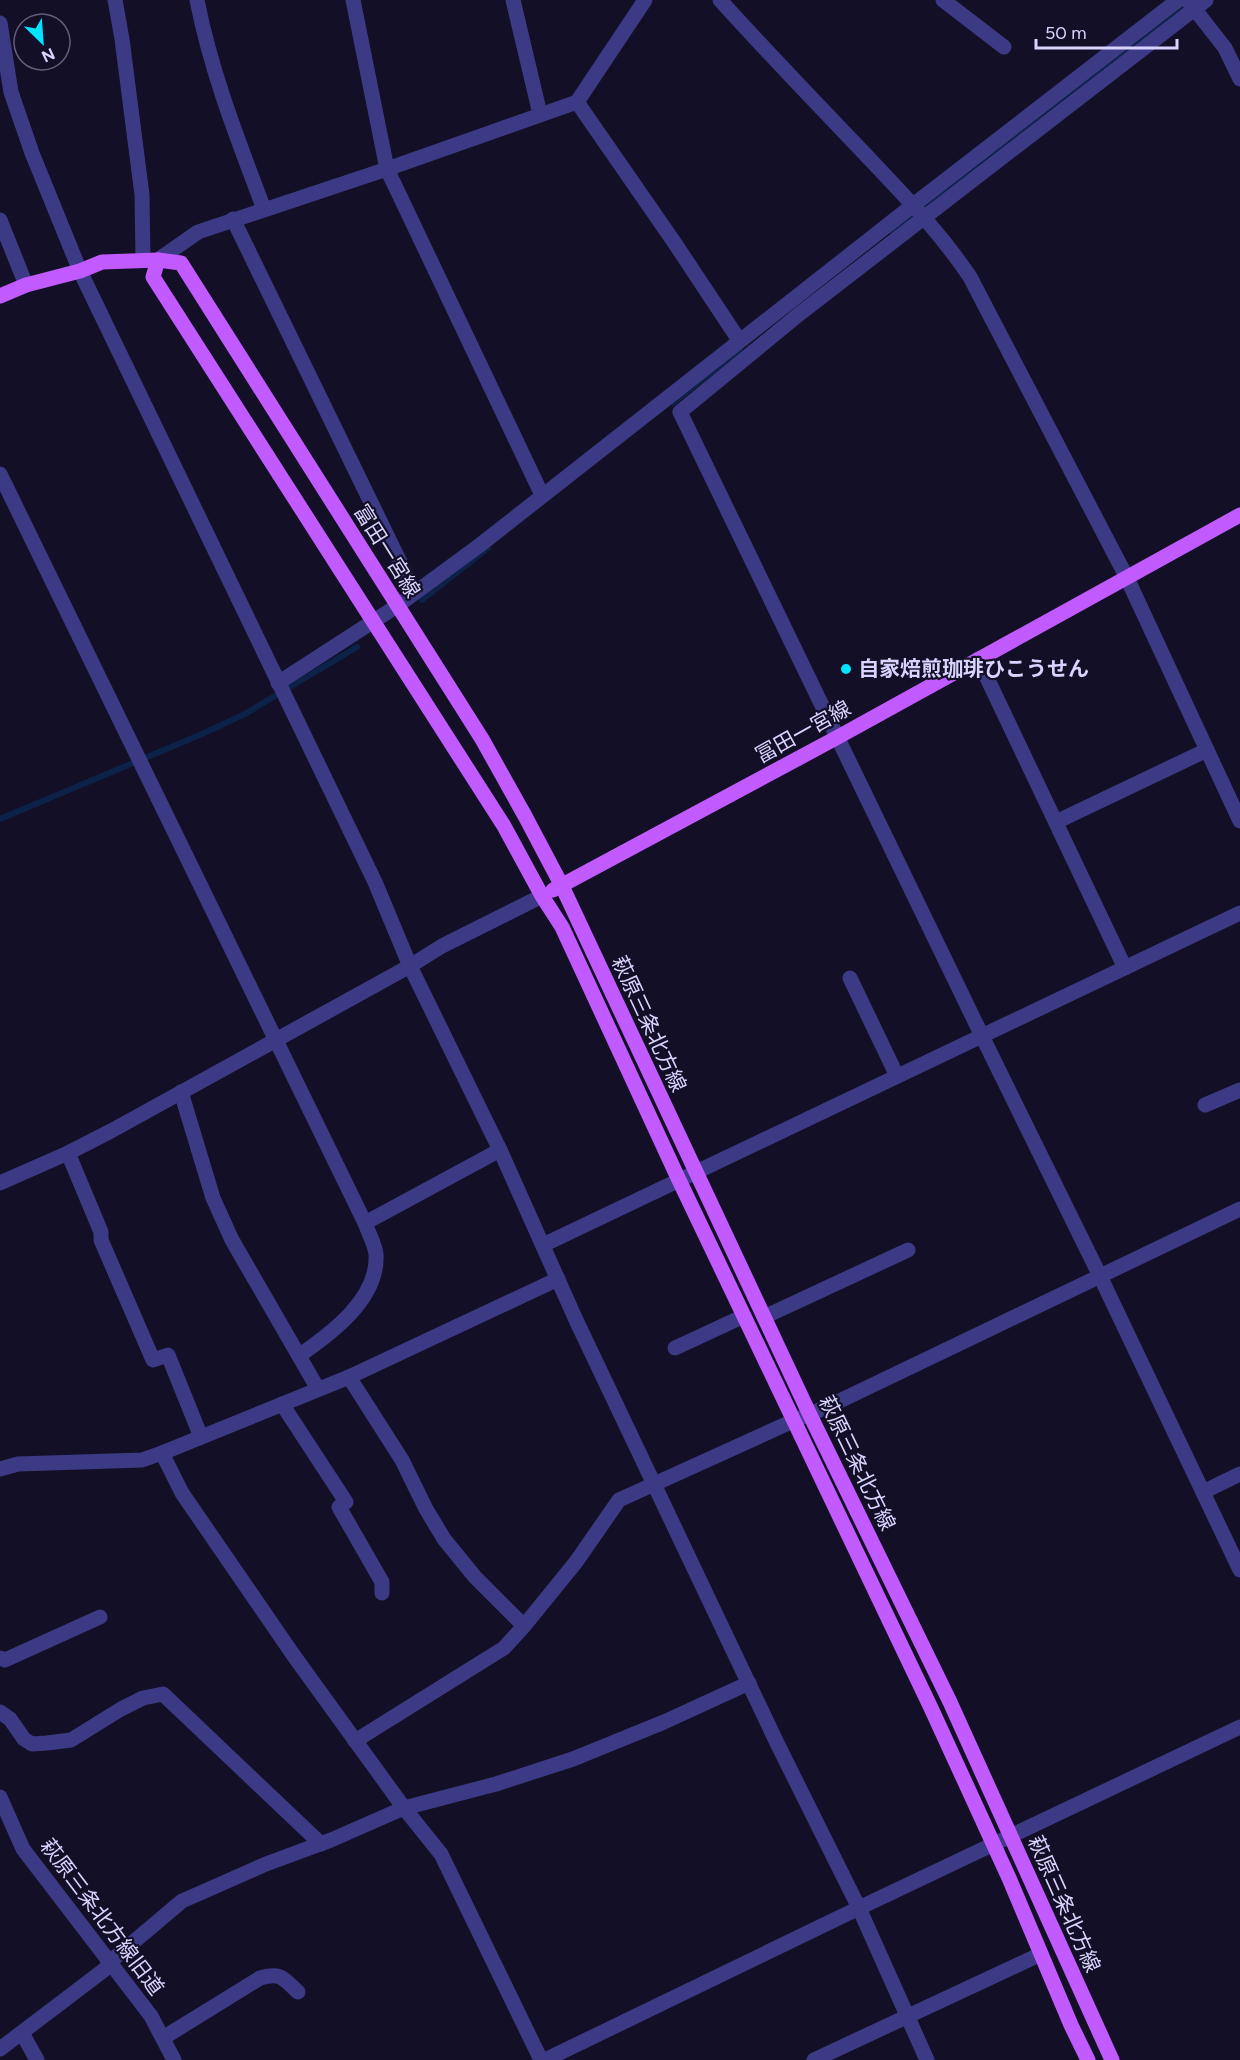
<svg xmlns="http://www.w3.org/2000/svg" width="1240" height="2060" font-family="Figtree,'Noto Sans JP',sans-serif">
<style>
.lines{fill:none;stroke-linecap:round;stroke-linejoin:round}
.stream{stroke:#0c2248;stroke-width:6}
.minor{stroke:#3d3a85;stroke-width:15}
.major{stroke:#c25bff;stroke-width:15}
.poi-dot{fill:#00e5ff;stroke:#130f26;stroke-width:2}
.labels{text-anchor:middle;stroke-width:4.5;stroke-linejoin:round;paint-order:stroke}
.street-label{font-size:21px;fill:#d9d4ff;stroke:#130f26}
.poi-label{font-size:21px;font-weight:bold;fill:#d9d4ff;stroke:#130f26;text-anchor:start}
</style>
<rect width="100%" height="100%" fill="#130f26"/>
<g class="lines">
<g class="stream">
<path d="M892,231L1057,106L1188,2"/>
<path d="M673,403L740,350"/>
<path d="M422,600L488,548"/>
<path d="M0,819L202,734L245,714L357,647"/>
</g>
<g class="minor">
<path d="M115,0L122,39L142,195L143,260"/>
<path d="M197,0C211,72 238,140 264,209"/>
<path d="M353,0L387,169L542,495"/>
<path d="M513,0L540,114"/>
<path d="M720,0C767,52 815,102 864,153C901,192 940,232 970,277L1127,578L1240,821"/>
<path d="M943,0L1004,47"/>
<path d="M1206,0L798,315L680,412L982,1036L1100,1276L1240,1570"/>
<path d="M1189,2L1225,48L1240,79"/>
<path d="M0,23L11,92L32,153L80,271L375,882L410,966L500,1150L576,1320L777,1743L859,1908L927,2060"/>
<path d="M577,102L674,242L739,340"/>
<path d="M233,219L399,560L413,593"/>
<path d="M0,220L26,285"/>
<path d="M158,260L198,232L387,169L577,102L645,0"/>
<path d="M0,474L365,1223C368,1232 375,1244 376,1254C379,1298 332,1333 300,1355"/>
<path d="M978,659L1125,968"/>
<path d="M278,683L397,606L480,545L912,206L1178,0"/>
<path d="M1056,822L1207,750"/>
<path d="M850,978L897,1076"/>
<path d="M181,1092L213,1198L232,1240L318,1389"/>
<path d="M1205,1105L1240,1090"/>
<path d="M68,1153L101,1232V1240L153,1360L168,1355L201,1437"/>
<path d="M0,1183L68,1153L111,1131L410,966L442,946L542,896"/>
<path d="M365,1223L500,1150"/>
<path d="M543,1245L1240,913"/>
<path d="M764,1317L908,1250"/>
<path d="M675,1348L744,1316"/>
<path d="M349,1377L402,1460L426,1509L444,1539L475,1577L524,1626"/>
<path d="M282,1404L346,1502L339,1507L382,1582V1593"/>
<path d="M162,1453L182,1493L294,1656L404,1808L441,1854L541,2060"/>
<path d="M0,1469L18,1464L142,1460L162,1453L349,1377L558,1279"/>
<path d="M1203,1492L1240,1474"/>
<path d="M0,1658L5,1660L100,1617"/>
<path d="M0,1712L10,1719L24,1739L32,1744L47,1743L71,1740L121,1709L143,1698L163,1694L321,1844"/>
<path d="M355,1741L504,1648L524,1626L576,1562L619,1500L793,1421L827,1407L1240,1209"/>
<path d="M0,1797L23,1849L151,2016L174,2060"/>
<path d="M22,2033L37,2060"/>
<path d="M163,2038L260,1978C281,1972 283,1978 298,1992"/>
<path d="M0,2049L104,1970L111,1961L182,1901L214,1887L266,1864L331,1840L404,1808L496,1784L573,1759L664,1722L749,1683"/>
<path d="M545,2060L859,1908L1240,1727"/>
<path d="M814,2060L1041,1954"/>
</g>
<g class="major">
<path d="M158,260L153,277L504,826L542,896L562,927L679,1180L931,1708L1009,1878L1071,2025L1088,2060"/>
<path d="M0,296L26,285L80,271L102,262L158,260L181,263L482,739L525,816L562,886L810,1415L950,1702L1112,2060"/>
<path d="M553,890L838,737L1240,515"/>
</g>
</g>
<circle class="poi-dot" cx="846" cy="669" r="6"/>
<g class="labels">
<g class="street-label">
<text transform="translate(387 551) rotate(58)" y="7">富田一宮線</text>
<text transform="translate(803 732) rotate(-29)" y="7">冨田一宮線</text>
<text transform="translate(649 1024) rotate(65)" y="7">萩原三条北方線</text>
<text transform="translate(857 1463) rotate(64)" y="7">萩原三条北方線</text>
<text transform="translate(1064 1904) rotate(66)" y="7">萩原三条北方線</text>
<text transform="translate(102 1917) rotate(53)" y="7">萩原三条北方線旧道</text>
</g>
<g class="poi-label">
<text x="858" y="676">自家焙煎珈琲ひこうせん</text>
</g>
</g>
<g transform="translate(42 42) rotate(155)"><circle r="28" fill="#130f26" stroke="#625e7d" stroke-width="1.5"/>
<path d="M0-4.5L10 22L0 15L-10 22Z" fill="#00e5ff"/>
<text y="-9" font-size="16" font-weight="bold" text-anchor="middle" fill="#d9d4ff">N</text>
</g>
<path d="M1036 39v9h141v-9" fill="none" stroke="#d9d4ff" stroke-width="3"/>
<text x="1045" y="39" font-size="18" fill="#d9d4ff" stroke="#130f26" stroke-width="4.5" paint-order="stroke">50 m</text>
</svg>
